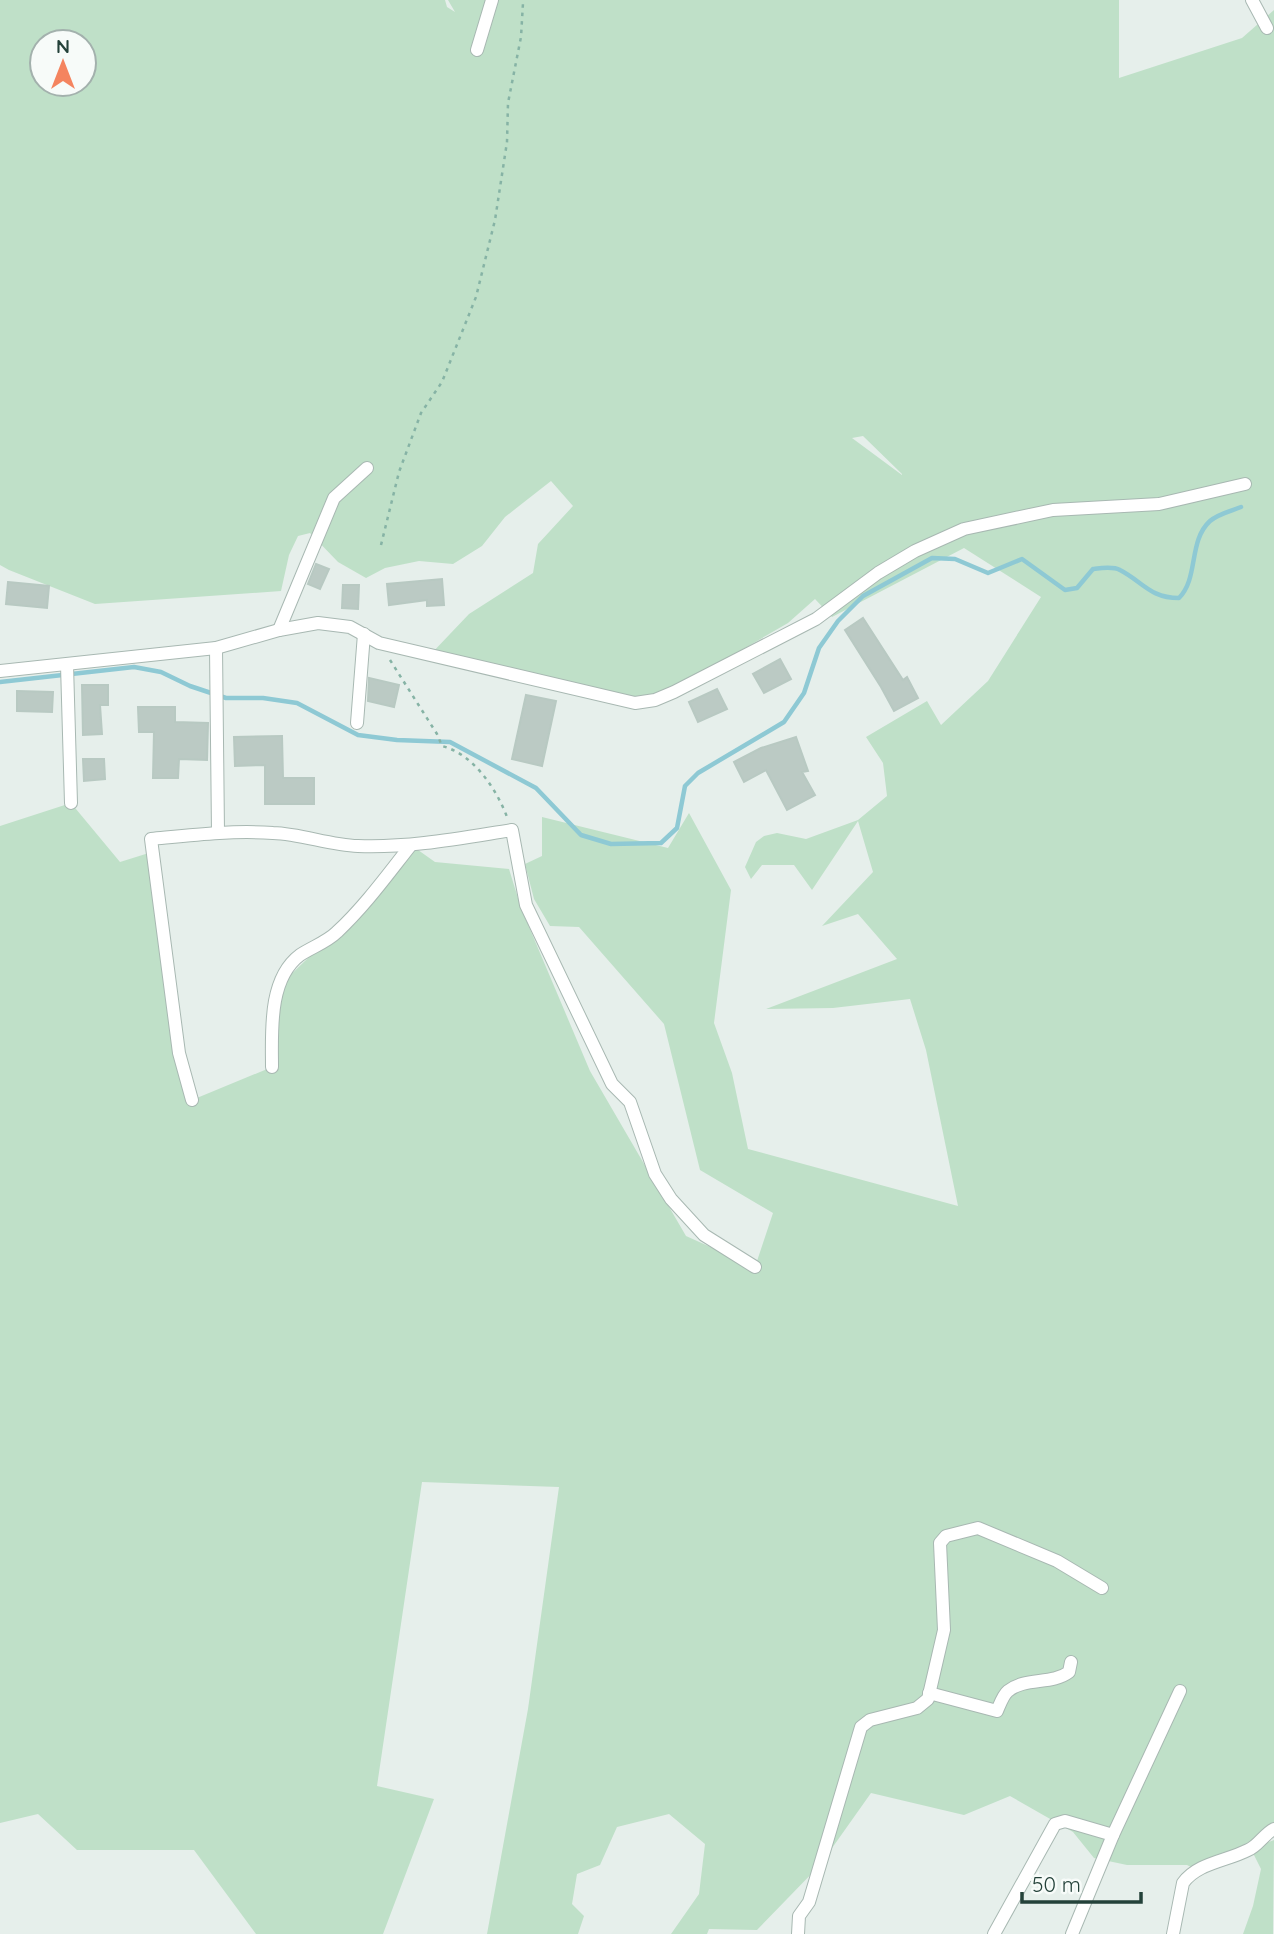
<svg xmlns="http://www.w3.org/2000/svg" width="1274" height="1934" font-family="Quicksand,sans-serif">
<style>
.green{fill:#bfe0c8;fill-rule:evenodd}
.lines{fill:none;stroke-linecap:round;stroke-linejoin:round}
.stream{stroke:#8ec9d4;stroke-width:4.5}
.building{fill:#bbcac4;stroke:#b8c9c2;stroke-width:2}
.street-casing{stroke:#a8b8b2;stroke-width:14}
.path{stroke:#86b3a5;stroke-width:2.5;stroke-dasharray:3.5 5;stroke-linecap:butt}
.street{stroke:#fff;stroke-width:12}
</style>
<rect width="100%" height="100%" fill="#e6efeb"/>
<g class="green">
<path d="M0,0H445L447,7L455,12L448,0H1119V78L1242,38L1274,10V1832L1197,1870L1187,1865H1127L1094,1858L1073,1832L1010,1796L964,1815L871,1793L820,1865L757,1930L709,1929L707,1934H671L699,1894L705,1844L669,1814L617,1827L600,1865L577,1874L572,1904L584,1916L578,1934H487L528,1709L559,1487L422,1482L377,1786L434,1799L383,1934H256L194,1850H77L38,1814L0,1823V826L71,803L120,862L152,852L192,1100L272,1067L280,985L358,910L411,845L435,862L509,869L521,908L590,1071L686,1236L755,1267L773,1213L700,1170L664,1024L579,927L550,926L534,899L525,864L542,856V817L668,848L689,813L731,890L714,1023L732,1073L748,1149L958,1206L926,1050L910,999L833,1008L766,1009L897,959L858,914L822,926L873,872L858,821L812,890L794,865H762L751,879L745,867L756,842L764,836L777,833L806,839L858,820L887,796L883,763L866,737L927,701L941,725L988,681L1041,597L964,548L832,617L815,599L788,623L655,700L626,701L430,655L469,614L533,573L538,544L573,506L551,481L505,517L482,546L453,564L419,561L385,568L366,578L338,562L310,533L298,536L289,555L281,591L95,604L9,570L0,565ZM42,42H84V84H42ZM863,436L902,474V475L852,438Z"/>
<path d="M1274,1840L1273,1934H1243L1253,1906L1261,1869L1251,1849Z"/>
</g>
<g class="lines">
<path class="stream" d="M0,682L134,667L161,672L190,686L226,698H263L297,703L358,735L397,740L450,742L536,788L581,835L611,844L661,843L677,828L685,786L698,773L784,722L804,693L819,648L838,621L863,596L932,558L955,559L988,573L1022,559L1065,590L1077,588L1093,569C1101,568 1113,566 1120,570C1143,582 1150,598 1179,598C1199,578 1188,541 1210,521C1218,514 1231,511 1241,507"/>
</g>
<g class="building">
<path d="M316,564L329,569L320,589L308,584Z"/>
<path d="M442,579L444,605L427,606V600L389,605L387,584Z"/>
<path d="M8,582L49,586L47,608L6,604Z"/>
<path d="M343,585H359L358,609L342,608Z"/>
<path d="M863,618L903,680L907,677L918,698L894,711L881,687L845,630Z"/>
<path d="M780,659L791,679L764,693L753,674Z"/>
<path d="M369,678L399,685L394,707L368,701Z"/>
<path d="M82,685H108V705H100L102,734L83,735Z"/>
<path d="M717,689L727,709L698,722L689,702Z"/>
<path d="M17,691L53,692L52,712L17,711Z"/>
<path d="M526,695L556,701L542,766L512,759Z"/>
<path d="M138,707H175V722L208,723L207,760L179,759L178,778H153L154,732H139Z"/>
<path d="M282,736L283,778H314V804H265V765L235,766L234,737Z"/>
<path d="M796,737L808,771L802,772L815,795L787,810L766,770L744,782L734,762L761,748Z"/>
<path d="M83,759H104L105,779L84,781Z"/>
</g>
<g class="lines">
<g class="street-casing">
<g id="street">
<path d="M1252,0L1267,28"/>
<path d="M477,50L492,0"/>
<path d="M279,630L334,498L367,468"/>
<path d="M216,648L218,832"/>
<path d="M67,665L71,803"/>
<path d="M0,671L216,648L279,630L318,623L350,627L379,643L635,703L655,700L674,692L816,619L878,573L915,551L964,529L1053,510L1159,504L1245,484"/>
<path d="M357,723L364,634"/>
<path d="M272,1067C272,1032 268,979 300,955C312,947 327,942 337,932C365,906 388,874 411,845"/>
<path d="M192,1100L179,1053L151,839C192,835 232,830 273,833C302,834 329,845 358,846C410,848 461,838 512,830L526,905L612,1084L630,1102L655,1174L671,1199L704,1235L755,1267"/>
<path d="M929,1693L997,1711C1000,1704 1003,1695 1008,1691C1025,1677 1052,1685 1069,1672L1071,1662"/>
<path d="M798,1934L799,1916L809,1902L861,1727L870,1720L917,1708L928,1699L944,1630L940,1543L946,1536L978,1528L1057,1561L1102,1588"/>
<path d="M994,1934L1055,1824L1065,1821L1113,1835"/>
<path d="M1072,1934L1113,1835L1180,1691"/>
<path d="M1173,1934L1183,1883C1197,1863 1227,1861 1248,1850C1258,1846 1264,1834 1274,1829"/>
</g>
</g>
<g class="path">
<path d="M381,545L399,472L421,413L442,382L476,297L495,220L507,142L508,103L521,37L523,3"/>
<path d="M390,660L437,734L442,746C473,754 496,788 507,817"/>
</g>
<use href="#street" class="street"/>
</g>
<g transform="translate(63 63)"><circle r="33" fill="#f7fbf9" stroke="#a3b1ad" stroke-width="2"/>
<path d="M0-5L12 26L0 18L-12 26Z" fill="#f4845f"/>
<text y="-10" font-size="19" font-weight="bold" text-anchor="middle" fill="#24423a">N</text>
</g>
<path d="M1022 1892v10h119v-10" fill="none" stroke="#24423a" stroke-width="3.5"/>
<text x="1032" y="1892" font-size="21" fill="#24423a" stroke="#f7fbf9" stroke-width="5" paint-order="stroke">50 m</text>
</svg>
